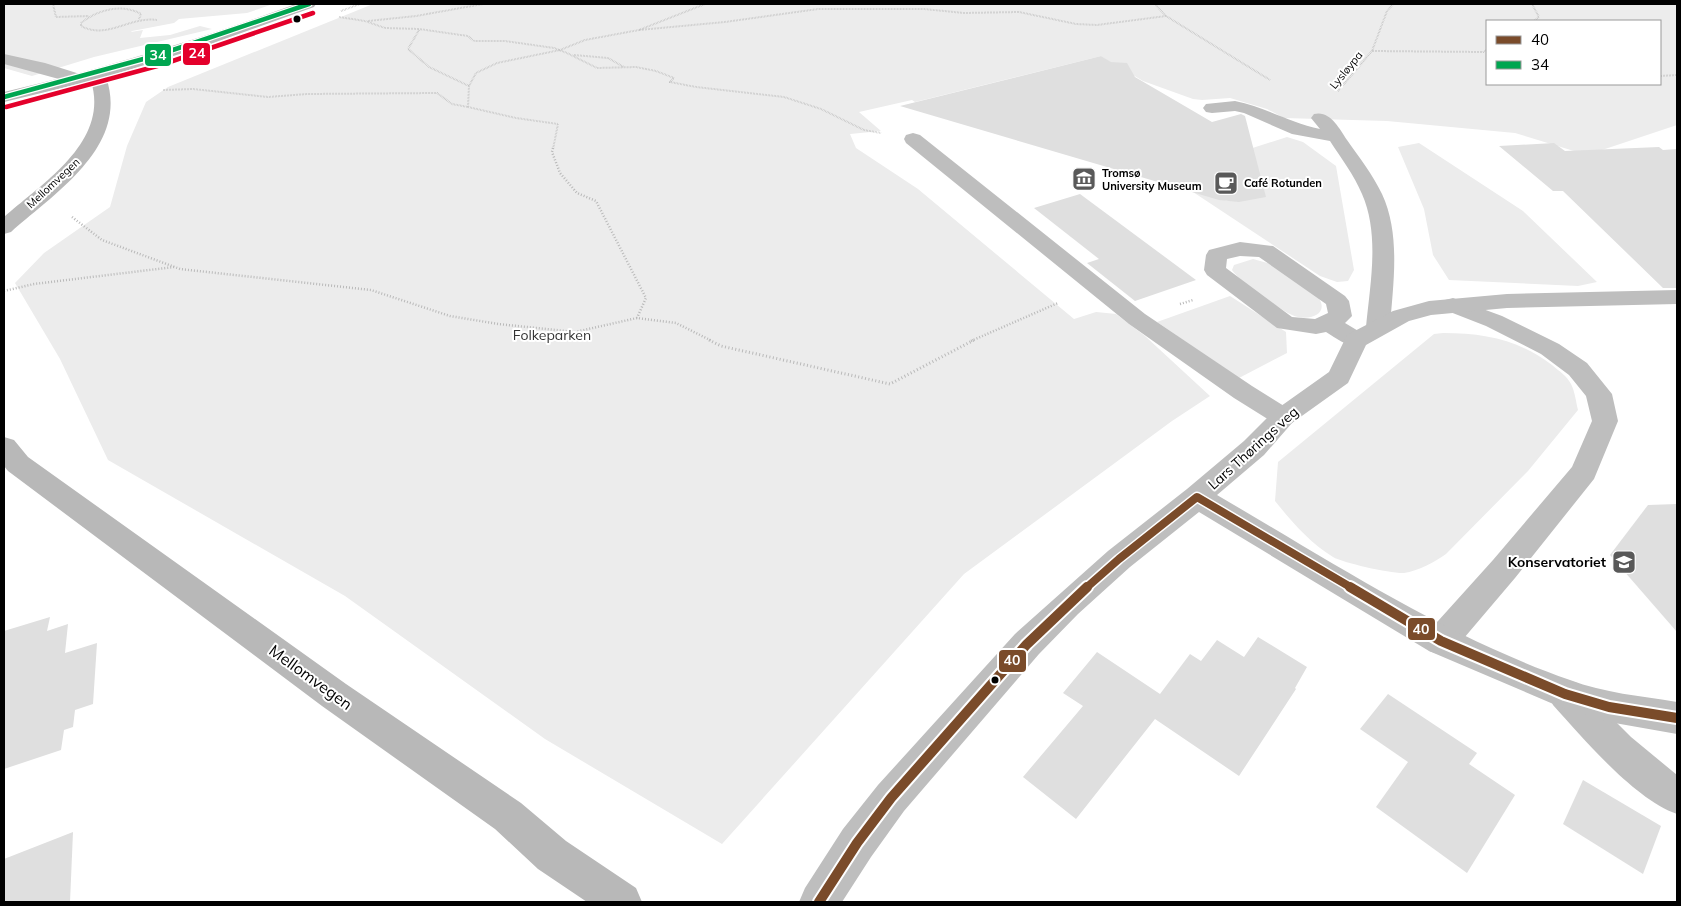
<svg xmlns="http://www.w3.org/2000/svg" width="1681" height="906" font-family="Mulish,sans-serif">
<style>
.green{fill:#ececec;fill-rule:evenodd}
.building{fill:#dfdfdf}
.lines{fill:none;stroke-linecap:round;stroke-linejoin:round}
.path-far2{stroke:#b9b9b9;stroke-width:2;stroke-dasharray:0.5 1;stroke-linecap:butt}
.path-far1{stroke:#b9b9b9;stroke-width:2.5;stroke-dasharray:1 2;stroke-linecap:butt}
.path{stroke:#b9b9b9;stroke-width:3;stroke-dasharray:1 2.5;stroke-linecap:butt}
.lane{fill:#bebebe;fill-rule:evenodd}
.street{fill:#bebebe;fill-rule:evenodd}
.secondary{fill:#b8b8b8;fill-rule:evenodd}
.bus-1-far1-casing{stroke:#fff;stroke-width:11}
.bus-1-casing{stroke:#fff;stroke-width:14}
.bus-2-casing{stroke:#fff;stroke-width:7}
.bus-3-casing{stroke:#fff;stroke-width:7}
.bus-1-far1{stroke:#7a4b2a;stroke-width:8}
.bus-1{stroke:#7a4b2a;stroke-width:10}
.bus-2{stroke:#00a651;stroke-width:4.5}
.bus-3{stroke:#e4002b;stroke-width:4.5}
.bus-dot{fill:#000;stroke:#fff;stroke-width:2}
.labels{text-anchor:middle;stroke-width:4;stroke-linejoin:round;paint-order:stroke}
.far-street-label{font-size:11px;fill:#000;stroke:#fff}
.far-poi-label{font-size:11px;font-weight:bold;fill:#000;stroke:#fff;text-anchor:start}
.park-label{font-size:14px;fill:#333;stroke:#fff}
.street-label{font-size:14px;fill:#000;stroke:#fff}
.poi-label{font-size:14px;font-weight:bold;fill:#000;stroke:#fff;text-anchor:end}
.near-street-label{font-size:16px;fill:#000;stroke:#fff}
.line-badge{stroke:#fff;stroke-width:2}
.badge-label{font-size:14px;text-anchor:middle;font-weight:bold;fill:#fff}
</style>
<rect width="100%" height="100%" fill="#fff"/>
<g class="green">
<path d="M4,4H273L247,13L179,19L174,23L132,31L131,32L143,30L140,38L170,35L200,26L212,29L94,57L32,76L4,68Z"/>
<path d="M373,4H1677V125L1587,155L1515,133L1387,121L1284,118L1267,109L1230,98L1202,100L1193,99L1143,81L1123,69L1127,64H1113L1101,56L915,102L912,100L859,112L881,131L850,134L856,148L918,189L1074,319L1096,312L1116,314L1145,336L1210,396L1172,421L964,574L722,844L545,739L345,596L108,460L60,359L15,283L44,253L110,207L127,146L146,102L168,87ZM1487,21H1660V84H1487Z"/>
<path d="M1287,137L1303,142L1336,166L1354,270L1348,281L1337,282L1320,276L1193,192L1228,201H1245L1215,160Z"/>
<path d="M1419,143L1523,211L1597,282L1578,286L1449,280L1433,255L1424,209L1398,147Z"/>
<path d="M1253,259L1271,264L1318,297C1331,315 1307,322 1292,315C1279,309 1240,282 1232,270L1234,265Z"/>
<path d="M1230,296L1286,332L1287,353L1239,378L1157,322Z"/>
<path d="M1443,333C1485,333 1519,340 1552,365C1559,371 1567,376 1571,384C1575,392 1576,402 1578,410L1528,471L1446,554C1435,562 1418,571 1404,573C1393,574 1343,563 1333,557C1310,543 1292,522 1275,501L1278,462L1434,334Z"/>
</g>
<g class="building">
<path d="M1101,56L1111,62L1127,63L1135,77L1212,122L1241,114L1245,116L1266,197L1239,202L1219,200L900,106Z"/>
<path d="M1554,143L1565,151L1659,147L1663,150L1677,149V288H1663L1563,191H1553L1499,146Z"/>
<path d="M1080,194L1196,280L1135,301L1087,263L1099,259L1034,208Z"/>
<path d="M1677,504V632L1610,555L1648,505Z"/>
<path d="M50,617L47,631L68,624L65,653L97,643L93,704L75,710L73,727L64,730L61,750L4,769V631Z"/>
<path d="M1258,637L1307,667L1295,688L1296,689L1239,776L1155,719L1076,819L1023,777L1083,706L1063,693L1097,652L1160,694L1190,654L1201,661L1217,640L1244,657Z"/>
<path d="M1388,694L1477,753L1469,764L1515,795L1467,873L1376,807L1408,762L1360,729Z"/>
<path d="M1583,780L1661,826L1643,874L1563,824Z"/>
<path d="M73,832L70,902H4V859Z"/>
</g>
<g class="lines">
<g class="path-far2">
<path d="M50,4H53L56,17L89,16"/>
<path d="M1155,4L1166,16L1270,80"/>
<path d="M1532,4L1539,17L1534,21"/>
<path d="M341,11L360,4"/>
<path d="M339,17L365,21L385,28L419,29L468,36L474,41H505L554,48L567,53L597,68L636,67L656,71L674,78L670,82L696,87L784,97L821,109L864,130L881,133"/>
<path d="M139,19L141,14C122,3 97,10 81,23V26C107,40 130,16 157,20"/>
<path d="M368,21L416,16L483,4"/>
<path d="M419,30L408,49L429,67L469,86L468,107L516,118L558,124L553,149"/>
<path d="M639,30L725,22L818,9H924L964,13L1019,12L1076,24L1097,25L1166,16"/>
<path d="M1372,51L1483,52L1487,50"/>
<path d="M574,55L608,58L624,67"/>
<path d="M1660,76L1677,75"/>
<path d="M469,86L476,73L497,63L560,50L585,40L639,30L705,4"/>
<path d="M163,90L193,89L268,97L307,94L437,93L452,104L468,107"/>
<path d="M1338,91L1372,51L1387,11L1393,4"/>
</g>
<g class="path-far1">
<path d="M553,148L552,152L560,173L577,193L596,201L646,298L637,318"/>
<path d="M72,217L102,240L180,269L371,290L450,316L498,324L575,332L637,318L676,323L712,341"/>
<path d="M4,291L34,284L174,267"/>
<path d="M1180,304L1193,300"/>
<path d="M971,341L1058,303"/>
</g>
<path class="path" d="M709,340L721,346L890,384L974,340"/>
<g class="lane">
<path d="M4,54L45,63L83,75L85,79L83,83L77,84L4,64Z"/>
<path d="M1235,101C1265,107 1290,123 1320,129L1311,118L1314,114C1330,110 1339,128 1347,140C1359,157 1373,175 1382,194C1401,235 1393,284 1390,327L1386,332L1378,334L1370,332L1366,327C1370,284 1380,235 1362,194C1354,175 1341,158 1330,141L1292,134L1244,113L1235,111L1212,113L1206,112L1203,108L1206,104Z"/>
<path d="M913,133L920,135L1145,314L1252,386L1292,411L1296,417L1292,423L1283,426L1274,423L1234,398L1129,324L906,143L904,139L906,135Z"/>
<path d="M1240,242L1273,246L1345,296L1349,301L1352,316L1345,323L1365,335L1368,340L1365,345C1349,349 1339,340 1326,332L1316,334L1277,328L1207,275L1204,270L1206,255L1209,250ZM1240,256L1259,257L1326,304L1328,313L1315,319L1292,317L1226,268L1227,259Z"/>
<path d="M1453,298L1502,316L1559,344L1587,363L1612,394L1618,421L1594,479L1515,578L1453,651L1441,655L1429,651L1425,641L1429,631L1493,560L1572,467L1592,421L1586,396L1569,375L1541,354L1486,326L1445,310L1441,305L1445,300Z"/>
<path d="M1565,679L1577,683L1631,737L1677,775V814C1634,799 1584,739 1553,705L1548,694L1553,683Z"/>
</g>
<path class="street" d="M1677,290V304L1507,308L1431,315L1409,321L1366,345L1348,383L1292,423L1264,455L1217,495C1332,562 1444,636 1570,680C1604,693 1641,696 1677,702V734L1609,722L1565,709L1429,651L1199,512L1130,567L1078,614L1039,654L904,811L871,857L842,902H799L805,888L843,829L878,785L1015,634L1108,551L1187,489L1244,441L1274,411L1329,372L1347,335L1393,311L1429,301L1507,294Z"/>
<g class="secondary">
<path d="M296,4H316L314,7L202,47L106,77C130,146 55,193 11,232L4,234V217C42,183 110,142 91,81L4,102V92C103,69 200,39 296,4Z"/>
<path d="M4,437L14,440L28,457L346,684L521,803L566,841L636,888L642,902H587L538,869L495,829L322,706L8,471L4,466Z"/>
</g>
<g class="bus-1-far1-casing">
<path id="bus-1-far1" d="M1086,588L1119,559L1197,497L1352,588"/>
</g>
<g class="bus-1-casing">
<g id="bus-1">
<path d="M1350,587L1441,641L1565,694L1609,707L1677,718"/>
<path d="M819,902L857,843L891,798L1027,644L1087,587"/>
</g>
</g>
<g class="bus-2-casing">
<path id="bus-2" d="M4,97L158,55L309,4"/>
</g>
<g class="bus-3-casing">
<path id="bus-3" d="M6,107L161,65L313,13"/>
</g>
<use href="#bus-1-far1" class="bus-1-far1"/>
<use href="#bus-1" class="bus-1"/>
<use href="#bus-2" class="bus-2"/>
<use href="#bus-3" class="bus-3"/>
</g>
<defs>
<g id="museum-square" transform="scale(1.25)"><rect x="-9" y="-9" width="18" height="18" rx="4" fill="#595959" stroke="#fff"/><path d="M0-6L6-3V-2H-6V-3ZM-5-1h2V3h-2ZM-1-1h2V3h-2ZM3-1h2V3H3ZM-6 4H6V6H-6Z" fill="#fff"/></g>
<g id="cafe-square" transform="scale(1.25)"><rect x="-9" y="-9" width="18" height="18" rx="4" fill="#595959" stroke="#fff"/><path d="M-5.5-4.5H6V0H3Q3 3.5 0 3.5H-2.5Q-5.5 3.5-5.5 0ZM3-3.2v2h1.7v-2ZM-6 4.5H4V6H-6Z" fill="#fff"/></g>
<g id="university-square" transform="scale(1.25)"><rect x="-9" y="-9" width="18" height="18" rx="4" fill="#595959" stroke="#fff"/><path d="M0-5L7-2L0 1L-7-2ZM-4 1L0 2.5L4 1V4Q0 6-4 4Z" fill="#fff"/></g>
</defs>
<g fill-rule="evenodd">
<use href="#museum-square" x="1084" y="179"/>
<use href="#cafe-square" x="1226" y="183"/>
<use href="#university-square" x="1624" y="562"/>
</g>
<g class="bus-dot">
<circle cx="297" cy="19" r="4.5"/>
<circle cx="995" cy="680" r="4.5"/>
</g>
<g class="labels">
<g class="far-street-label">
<text transform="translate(1346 70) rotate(-51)" y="4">Lysløypa</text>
<text transform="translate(53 183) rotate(-43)" y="4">Mellomvegen</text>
</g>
<g class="far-poi-label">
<text x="1102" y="177">Tromsø<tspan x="1102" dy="13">University Museum</tspan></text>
<text x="1244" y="187">Café Rotunden</text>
</g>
<g class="park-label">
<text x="552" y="340">Folkeparken</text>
</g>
<g class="street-label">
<text transform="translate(1253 448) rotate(-42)" y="5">Lars Thørings veg</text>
</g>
<g class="poi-label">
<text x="1606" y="567">Konservatoriet</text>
</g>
<g class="near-street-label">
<text transform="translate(311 677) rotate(36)" y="6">Mellomvegen</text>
</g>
</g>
<g class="line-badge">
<rect x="182" y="42" width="29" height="24" rx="5" fill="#e4002b"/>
<rect x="144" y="43" width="28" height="24" rx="5" fill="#00a651"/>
<rect x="1407" y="617" width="29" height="24" rx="5" fill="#7a4b2a"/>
<rect x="998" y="649" width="29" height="24" rx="5" fill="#7a4b2a"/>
</g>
<g class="badge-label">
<text x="197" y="58">24</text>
<text x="158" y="60">34</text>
<text x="1421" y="634">40</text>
<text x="1012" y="665">40</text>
</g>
<rect width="1681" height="906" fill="none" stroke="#000000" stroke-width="10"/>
<rect x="1486" y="20" width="175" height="65" fill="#ffffff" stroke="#999999"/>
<rect x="1496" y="36" width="25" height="8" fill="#7a4b2a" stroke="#999999"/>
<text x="1531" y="45" font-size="15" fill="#000000">40</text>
<rect x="1496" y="61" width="25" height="8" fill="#00a651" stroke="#999999"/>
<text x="1531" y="70" font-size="15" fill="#000000">34</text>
</svg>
